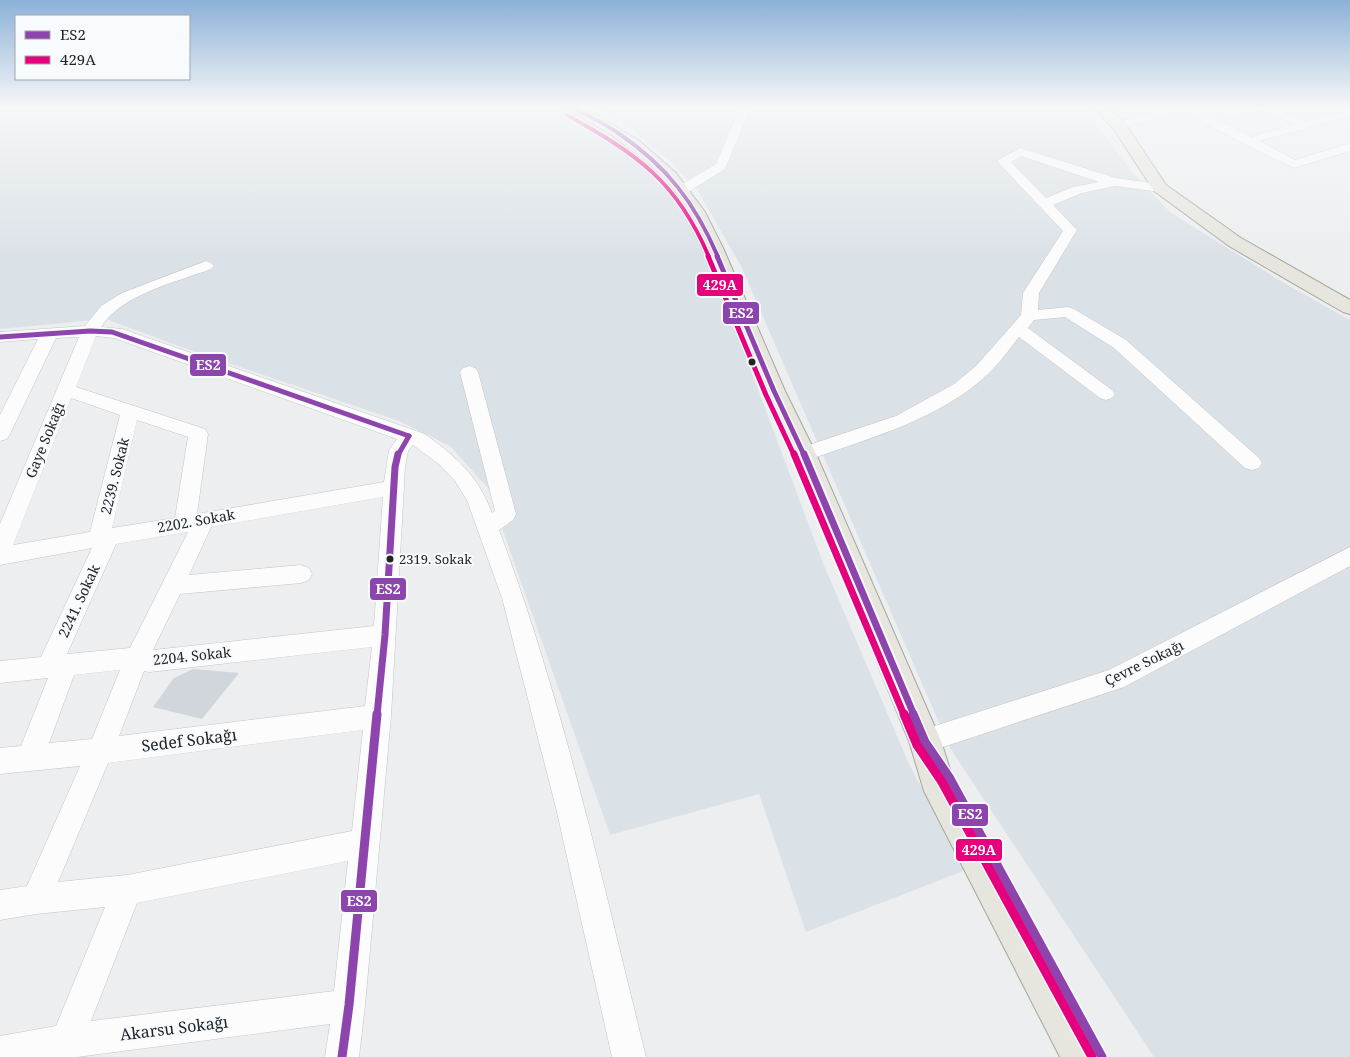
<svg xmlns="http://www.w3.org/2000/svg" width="1350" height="1057" font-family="'Noto Serif',serif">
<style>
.built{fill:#dbe2e7}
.building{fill:#d0d6db}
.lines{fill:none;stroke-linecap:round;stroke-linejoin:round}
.minor-casing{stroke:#c3c4c6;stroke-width:1}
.major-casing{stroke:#a6a69a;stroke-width:2}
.minor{fill:#fcfcfd;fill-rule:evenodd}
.major{fill:#e6e6df;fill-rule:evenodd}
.bus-1-far3-casing{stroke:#f8fbfe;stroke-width:6}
.bus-1-far2-casing{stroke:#f8fbfe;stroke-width:8}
.bus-1-far1-casing{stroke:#f8fbfe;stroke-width:11}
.bus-1-casing{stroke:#f8fbfe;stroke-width:12}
.bus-2-far3-casing{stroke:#f8fbfe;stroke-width:6}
.bus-2-far2-casing{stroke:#f8fbfe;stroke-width:8}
.bus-2-far1-casing{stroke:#f8fbfe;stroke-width:11}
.bus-2-casing{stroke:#f8fbfe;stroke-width:12}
.bus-1-far3{stroke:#8e44ad;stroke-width:4}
.bus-1-far2{stroke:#8e44ad;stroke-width:5}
.bus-1-far1{stroke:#8e44ad;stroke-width:7}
.bus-1{stroke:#8e44ad;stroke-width:9}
.bus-2-far3{stroke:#e5007d;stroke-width:4}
.bus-2-far2{stroke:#e5007d;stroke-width:5}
.bus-2-far1{stroke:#e5007d;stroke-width:7}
.bus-2{stroke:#e5007d;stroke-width:9}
.bus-dot{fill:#222325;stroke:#f8fbfe;stroke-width:2}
.labels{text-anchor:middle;stroke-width:4;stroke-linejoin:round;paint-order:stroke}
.bus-label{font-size:13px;fill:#222325;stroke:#f8fbfe;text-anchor:start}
.street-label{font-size:14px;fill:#222325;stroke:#f8fbfe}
.near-street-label{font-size:16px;fill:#222325;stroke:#f8fbfe}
.line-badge{stroke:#f8fbfe;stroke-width:2}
.badge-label{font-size:14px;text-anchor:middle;font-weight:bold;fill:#fff}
</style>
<rect width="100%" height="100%" fill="#eceef0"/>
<g class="built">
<path d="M0,107H554L593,124L633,153L668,188L700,234L823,563L909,764L966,870L806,932L759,794L610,835L488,488L450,446L399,421L184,348L106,319L0,329Z"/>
<path d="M595,107H1081L1087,111L1133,173L1171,213L1284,283L1350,320V1057H1154L950,748L741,266L698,191L672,163L633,131Z"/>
</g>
<path class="building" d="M193,669L239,673L202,719L153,707L174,678Z"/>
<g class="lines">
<g class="minor-casing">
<g id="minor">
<path d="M740,107H751L725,169L687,193H677L675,190L677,187L716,164Z"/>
<path d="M1172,107H1193L1251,137L1295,124L1262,110L1231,117L1225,114L1227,112L1248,107H1273L1307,121L1350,109V116L1260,141L1295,160L1350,143V151L1294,168L1244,144L1183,111L1119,128L1113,125L1115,123Z"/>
<path d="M1020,148L1116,178L1165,185L1167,188L1165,191L1160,192L1115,186L1082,193L1053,205L1077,230L1039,293L1038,310L1068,307L1074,309L1126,340L1259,458L1262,463L1259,468L1252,470L1245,468L1114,348L1065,317L1034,320L1028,328L1112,390L1115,394L1112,398L1106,400L1100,398L1019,337C1009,350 999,364 987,375C938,420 872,437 811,459L804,461L797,459L794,454L797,449L896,416L954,384L976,366L1021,315L1023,293L1063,231L997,161ZM1021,156L1099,182L1073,187L1046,198L1011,162Z"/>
<path d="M206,261L211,263L214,266L211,269C177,282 122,294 101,327L122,329L425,434C456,457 478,475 492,513L495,511L460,372L463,368L469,366L475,368L478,372L516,514L513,520L499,530C563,700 602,880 646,1057H612L556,808L502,598L467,500L455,481L440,465L413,445L408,451L405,467L391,716L365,1005L359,1057H325L330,1024L77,1057H0V1036L56,1026L105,907L36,914L0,920V890L27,886L80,766L0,774V748L21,746L48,678L0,683V661L41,657L92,548L0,565V524L79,337L56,338L10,434L7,439L0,441V415L38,339L0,342V332L85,326L101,306L122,293ZM96,336L114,338L397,439L389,450L384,482L197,514L208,434L205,429L76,387ZM71,398L120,415L90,532L13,545ZM137,420L188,437L175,518L112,528ZM383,497L374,626L153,650L180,594L301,583L309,580L312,574L309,568L301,565L189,575L211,527ZM188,532L130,648L67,654L116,544ZM372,647L365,706L119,736L144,671L149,672ZM120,670L92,739L49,743L74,675ZM363,730L352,831L127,875L58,882L108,763ZM348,861L334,991L91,1021L137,903Z"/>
<path d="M1350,547V566L1124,687L925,753L916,750L912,741L916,732L1109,670Z"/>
</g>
</g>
<g class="major-casing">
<g id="major">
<path d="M564,107H581L637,139L676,173L705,212L723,248L785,391L816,454L941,741L951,773L1097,1042L1103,1057H1060L924,791L909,741L792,454L763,391L694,224L676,193L653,168L612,135Z"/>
<path d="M1093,107H1108L1124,122L1166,185L1241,238L1350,300V314L1343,312L1229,246L1154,191L1113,128Z"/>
</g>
</g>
<use href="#minor" class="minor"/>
<use href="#major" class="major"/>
<g class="bus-1-far3-casing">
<path id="bus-1-far3" d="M571,107C587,115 604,123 618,133C667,166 695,203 718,257"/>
</g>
<g class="bus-1-far2-casing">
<g id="bus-1-far2">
<path d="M717,256L774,391L804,455"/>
<path d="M0,337L90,331L112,332L409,436"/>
<path d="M398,455L409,436"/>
</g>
</g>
<g class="bus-1-far1-casing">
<g id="bus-1-far1">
<path d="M804,454L914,715"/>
<path d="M377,715L385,635L395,467L398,454"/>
</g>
</g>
<g class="bus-1-casing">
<g id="bus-1">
<path d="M913,714L925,742L949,777L1102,1057"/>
<path d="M342,1057L349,1005L377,714"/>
</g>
</g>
<g class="bus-2-far3-casing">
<path id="bus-2-far3" d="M567,115C637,154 677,181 709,257"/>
</g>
<g class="bus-2-far2-casing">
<path id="bus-2-far2" d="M708,256L766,395L794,455"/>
</g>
<g class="bus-2-far1-casing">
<path id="bus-2-far1" d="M794,454L904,715"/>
</g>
<g class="bus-2-casing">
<path id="bus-2" d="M904,714L917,745L942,782L1092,1057"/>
</g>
<use href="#bus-1-far3" class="bus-1-far3"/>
<use href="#bus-1-far2" class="bus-1-far2"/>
<use href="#bus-1-far1" class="bus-1-far1"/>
<use href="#bus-1" class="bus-1"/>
<use href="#bus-2-far3" class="bus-2-far3"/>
<use href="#bus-2-far2" class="bus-2-far2"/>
<use href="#bus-2-far1" class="bus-2-far1"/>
<use href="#bus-2" class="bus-2"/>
</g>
<linearGradient id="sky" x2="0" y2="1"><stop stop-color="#8cb1d8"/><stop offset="0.42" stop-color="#f6f7f8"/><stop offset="1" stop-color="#f6f7f8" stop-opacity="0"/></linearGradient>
<rect width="1350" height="255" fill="url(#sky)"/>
<g class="bus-dot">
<circle cx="752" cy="362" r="4.5"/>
<circle cx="390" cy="559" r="4.5"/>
</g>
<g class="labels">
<g class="bus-label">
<text x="399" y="564">2319. Sokak</text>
</g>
<g class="street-label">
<text transform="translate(45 440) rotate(-68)" y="5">Gaye Sokağı</text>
<text transform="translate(115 476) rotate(-76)" y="5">2239. Sokak</text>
<text transform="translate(196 521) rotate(-10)" y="5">2202. Sokak</text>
<text transform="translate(79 601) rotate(-65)" y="5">2241. Sokak</text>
<text transform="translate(192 656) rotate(-6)" y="5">2204. Sokak</text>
<text transform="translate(1144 663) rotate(-26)" y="5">Çevre Sokağı</text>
</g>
<g class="near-street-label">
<text transform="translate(189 740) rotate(-7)" y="6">Sedef Sokağı</text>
<text transform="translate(174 1028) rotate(-7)" y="6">Akarsu Sokağı</text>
</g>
</g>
<g class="line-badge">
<rect x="696" y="273" width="48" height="24" rx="5" fill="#e5007d"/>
<rect x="722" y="301" width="38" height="24" rx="5" fill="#8e44ad"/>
<rect x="189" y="353" width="38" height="24" rx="5" fill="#8e44ad"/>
<rect x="369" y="577" width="38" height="24" rx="5" fill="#8e44ad"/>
<rect x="951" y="803" width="38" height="24" rx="5" fill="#8e44ad"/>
<rect x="955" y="838" width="48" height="24" rx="5" fill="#e5007d"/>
<rect x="340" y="889" width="38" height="24" rx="5" fill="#8e44ad"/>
</g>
<g class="badge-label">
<text x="720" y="290">429A</text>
<text x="741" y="318">ES2</text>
<text x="208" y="370">ES2</text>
<text x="388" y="594">ES2</text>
<text x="970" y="819">ES2</text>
<text x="979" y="855">429A</text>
<text x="359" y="906">ES2</text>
</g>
<rect x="15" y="15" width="175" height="65" fill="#f8fbfe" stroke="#a2a5a7"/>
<rect x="25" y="31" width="25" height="8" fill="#8e44ad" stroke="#a2a5a7"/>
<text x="60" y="40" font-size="15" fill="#222325">ES2</text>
<rect x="25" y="56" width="25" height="8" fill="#e5007d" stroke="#a2a5a7"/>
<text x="60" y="65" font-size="15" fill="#222325">429A</text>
</svg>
